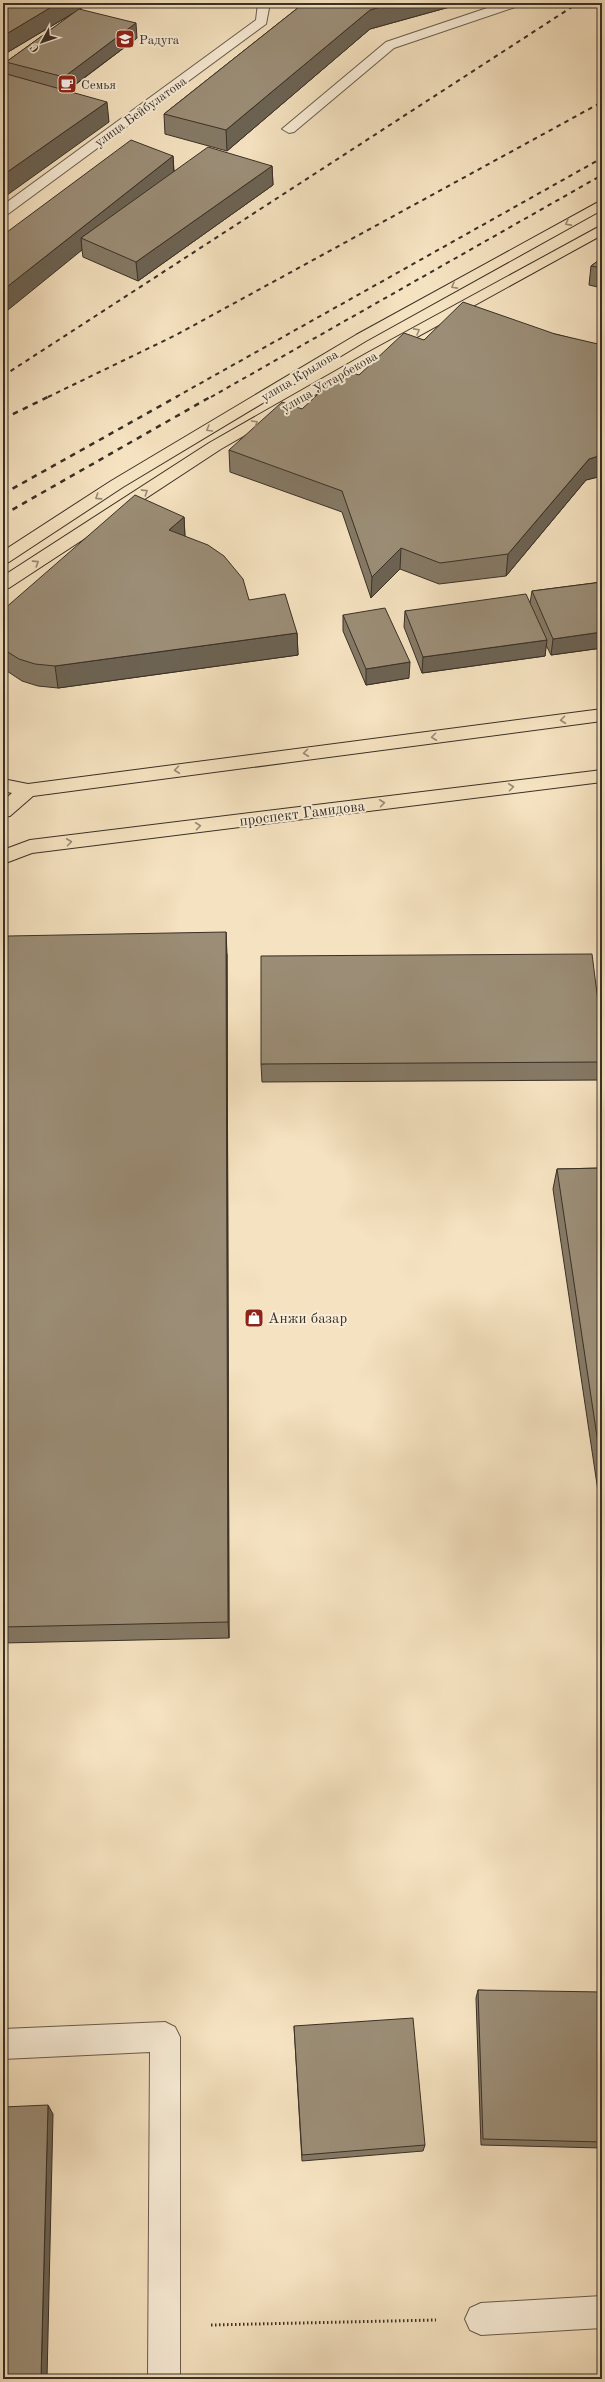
<svg xmlns="http://www.w3.org/2000/svg" width="605" height="2382" font-family="'Old Standard TT',serif">
<style>
.lines{fill:none;stroke-linecap:round;stroke-linejoin:round}
.minor-casing{stroke:#695c4c;stroke-width:2}
.major-casing{stroke:#3a3026;stroke-width:2}
.path{stroke:#3a3026;stroke-width:3;stroke-dasharray:1.5 2.5;stroke-linecap:butt}
.minor{fill:#f8ecd6;fill-rule:evenodd}
.major{fill:#f5e2c0;fill-rule:evenodd}
.rail-far1{stroke:#3a3026;stroke-width:2;stroke-dasharray:4.5 4.5;stroke-linecap:butt}
.rail{stroke:#3a3026;stroke-width:2.5;stroke-dasharray:5.5 5.5;stroke-linecap:butt}
.wall{fill:#857965;stroke:#3a3026}
.shaded-wall{fill:#6c6353;stroke:#3a3026}
.building{fill:#9b8d76;stroke:#3a3026}
.oneway{stroke:#988973}
.labels{text-anchor:middle;stroke-width:4;stroke-linejoin:round;paint-order:stroke}
.far-poi-label{font-size:13px;fill:#3a3026;stroke:#f8ecd6;text-anchor:start}
.far-street-label{font-size:13px;fill:#3a3026;stroke:#f8ecd6}
.street-label{font-size:15px;fill:#3a3026;stroke:#f8ecd6}
.poi-label{font-size:15px;fill:#3a3026;stroke:#f8ecd6;text-anchor:start}
</style>
<rect width="100%" height="100%" fill="#f5e2c0"/>
<filter id="stains"><feTurbulence type="fractalNoise" baseFrequency=".005" numOctaves="4"/><feColorMatrix values="0 0 0 0 .2 0 0 0 0 .09 0 0 0 0 .02 0 0 0 .5 -.17"/></filter>
<radialGradient id="worn" r=".72"><stop offset=".6" stop-color="#630" stop-opacity="0"/><stop offset="1" stop-color="#630" stop-opacity=".3"/></radialGradient>
<g class="lines">
<g class="minor-casing">
<g id="minor">
<path d="M258,3H270L266,24L8,214L3,215V205L256,20Z"/>
<path d="M502,3H520L518,6L394,48L294,132L289,133L282,129L386,42Z"/>
<path d="M165,2022L175,2027L180,2037V2379H148L150,2052L3,2059V2029Z"/>
<path d="M602,2296V2328L481,2335L470,2330L465,2319L470,2308L481,2303Z"/>
</g>
</g>
<g class="major-casing">
<g id="major">
<path d="M602,200V210L366,341L123,487L9,562L3,563V551L111,481L356,335Z"/>
<path d="M602,225V235L377,359L221,449L9,588L3,589V576L209,443L367,353Z"/>
<path d="M602,709V721L33,796L10,816L3,817V801L12,793L3,791V779L28,784Z"/>
<path d="M602,770V782L32,853L3,864V850L30,840Z"/>
</g>
</g>
<path class="path" d="M211,2325L436,2320"/>
<use href="#minor" class="minor"/>
<use href="#major" class="major"/>
<g class="rail-far1">
<path d="M3,376L578,3"/>
<path d="M48,397L176,335L602,102"/>
<path d="M176,397L602,158"/>
<path d="M211,397L602,175"/>
</g>
<g class="rail">
<path d="M3,419L50,396"/>
<path d="M3,494L178,396"/>
<path d="M3,515L212,396"/>
</g>
</g>
<g class="wall">
<path d="M3,3H90L79,9L137,38L67,91L109,122L7,74L6,62L77,11L3,55Z"/>
<path d="M304,3H464L370,29L227,151L165,134L164,114Z"/>
<path d="M173,156L174,171L272,166L273,185L138,281L83,257L82,250L3,235Z"/>
<path d="M602,258V288L589,285L591,266Z"/>
<path d="M555,334L602,346V476L586,480L506,576L439,584L400,569L371,598L342,512L230,472L229,450L302,409L359,375L424,340Z"/>
<path d="M184,517L185,536L249,600L297,633L298,655L58,688L38,686L22,681L7,671L3,666V610Z"/>
<path d="M602,582V648L551,655L546,645L545,656L422,673L404,627L405,611L530,603L532,591Z"/>
<path d="M343,615L409,678L366,685L343,631Z"/>
<path d="M227,954L229,1638L3,1643V993Z"/>
<path d="M602,1033V1080L262,1082L261,1064Z"/>
<path d="M602,1168V1518L553,1189L557,1169Z"/>
<path d="M602,1665V1681L600,1671Z"/>
<path d="M478,1990L602,1998V2148L481,2145L476,1998Z"/>
<path d="M294,2026L425,2145L423,2151L302,2161Z"/>
</g>
<g class="shaded-wall">
<path d="M58,3H90L3,55V36Z"/>
<path d="M394,3H464L370,29L227,151L226,130L370,10Z"/>
<path d="M136,23L137,38L65,92L64,77Z"/>
<path d="M107,102L109,122L3,198V175Z"/>
<path d="M173,156L174,177L81,238L82,250L3,314V290Z"/>
<path d="M272,166L273,185L138,281L136,262Z"/>
<path d="M602,455V476L586,480L506,576L508,554L589,459Z"/>
<path d="M184,517L185,539L169,530Z"/>
<path d="M401,548L400,569L371,598L372,577Z"/>
<path d="M602,632V648L551,655L553,639Z"/>
<path d="M297,633L298,655L58,688L55,666Z"/>
<path d="M547,640L545,656L422,673L423,657Z"/>
<path d="M410,662L409,678L366,685V669Z"/>
<path d="M226,932L227,954L229,1638L228,1622Z"/>
<path d="M48,2105L53,2114L47,2379H41Z"/>
</g>
<g class="building">
<path d="M3,3H58L3,36Z"/>
<path d="M304,3H394L370,10L226,130L164,114Z"/>
<path d="M79,9L136,23L64,77L6,62Z"/>
<path d="M3,73L107,102L3,175Z"/>
<path d="M131,140L173,156L3,290V235Z"/>
<path d="M208,147L272,166L136,262L81,238Z"/>
<path d="M602,258V268L591,266Z"/>
<path d="M463,302L555,334L598,344L602,346V455L589,459L508,554L440,563L401,548L372,577L342,491L229,450L282,402L302,409L344,370L359,375L404,333L424,340Z"/>
<path d="M135,495L184,517L169,530L208,545L224,556L243,579L249,600L285,594L297,633L55,666L35,664L19,659L3,649V610Z"/>
<path d="M602,582V632L553,639L532,591Z"/>
<path d="M526,594L547,640L423,657L405,611Z"/>
<path d="M385,608L410,662L366,669L343,615Z"/>
<path d="M226,932L228,1622L3,1627V993L8,936Z"/>
<path d="M592,954L602,1033V1062L261,1064V956Z"/>
<path d="M602,1168V1470L557,1169Z"/>
<path d="M478,1990L602,1992V2142L483,2139Z"/>
<path d="M413,2018L425,2145L302,2155L294,2026Z"/>
<path d="M48,2105L41,2379H3V2107Z"/>
</g>
<defs><path id="oneway-chevron" d="M-2-3.5L2.5 0L-2 3.5" fill="none" stroke-width="1.6" stroke-linecap="round" stroke-linejoin="round"/></defs>
<g class="oneway">
<use href="#oneway-chevron" transform="translate(568 223) rotate(151)"/>
<use href="#oneway-chevron" transform="translate(454 286) rotate(151)"/>
<use href="#oneway-chevron" transform="translate(417 331) rotate(-29)"/>
<use href="#oneway-chevron" transform="translate(255 423) rotate(-30)"/>
<use href="#oneway-chevron" transform="translate(209 429) rotate(149)"/>
<use href="#oneway-chevron" transform="translate(145 492) rotate(-33)"/>
<use href="#oneway-chevron" transform="translate(98 497) rotate(147)"/>
<use href="#oneway-chevron" transform="translate(36 563) rotate(-33)"/>
<use href="#oneway-chevron" transform="translate(563 720) rotate(173)"/>
<use href="#oneway-chevron" transform="translate(434 737) rotate(173)"/>
<use href="#oneway-chevron" transform="translate(306 753) rotate(173)"/>
<use href="#oneway-chevron" transform="translate(177 770) rotate(173)"/>
<use href="#oneway-chevron" transform="translate(511 787) rotate(-7)"/>
<use href="#oneway-chevron" transform="translate(382 803) rotate(-7)"/>
<use href="#oneway-chevron" transform="translate(198 826) rotate(-7)"/>
<use href="#oneway-chevron" transform="translate(69 842) rotate(-7)"/>
</g>
<defs>
<g id="school-square" transform="scale(1)"><rect x="-9" y="-9" width="18" height="18" rx="4" fill="#8f2418" stroke="#f8ecd6"/><path d="M0-5L7-2L0 1L-7-2ZM-4 1L0 2.5L4 1V4Q0 6-4 4Z" fill="#fff"/></g>
<g id="cafe-square" transform="scale(1)"><rect x="-9" y="-9" width="18" height="18" rx="4" fill="#8f2418" stroke="#f8ecd6"/><path d="M-5.5-4.5H6V0H3Q3 3.5 0 3.5H-2.5Q-5.5 3.5-5.5 0ZM3-3.2v2h1.7v-2ZM-6 4.5H4V6H-6Z" fill="#fff"/></g>
<g id="shop-square" transform="scale(1)"><rect x="-9" y="-9" width="18" height="18" rx="4" fill="#8f2418" stroke="#f8ecd6"/><path d="M-5-2.5h2.3a2.7 3.5 0 0 1 5.4 0H5L5.5 6h-11ZM-1.5-2.5h3a1.5 2.3 0 0 0-3 0Z" fill="#fff"/></g>
</defs>
<g fill-rule="evenodd">
<use href="#school-square" x="125" y="39"/>
<use href="#cafe-square" x="67" y="84"/>
<use href="#shop-square" x="254" y="1318"/>
</g>
<g class="labels">
<g class="far-poi-label">
<text x="139" y="44">Радуга</text>
<text x="81" y="89">Семья</text>
</g>
<g class="far-street-label">
<text transform="translate(140 111) rotate(-36)" y="5">улица Бейбулатова</text>
<text transform="translate(299 375) rotate(-31)" y="5">улица Крылова</text>
<text transform="translate(329 381) rotate(-30)" y="5">улица Устарбекова</text>
</g>
<g class="street-label">
<text transform="translate(302 813) rotate(-7)" y="5">проспект Гамидова</text>
</g>
<g class="poi-label">
<text x="268" y="1323">Анжи базар</text>
</g>
</g>
<rect width="605" height="2382" fill="none" stroke="#f5e2c0" stroke-width="16"/>
<rect x="4" y="4" width="597" height="2374" fill="none" stroke="#3a3026" stroke-width="2"/>
<rect x="8" y="8" width="589" height="2366" fill="none" stroke="#3a3026"/>
<g transform="translate(42 42) rotate(230)" stroke="#f8ecd6" stroke-width="3" paint-order="stroke">
<path d="M0-3L7 15L0 10L-7 15Z" fill="#3a3026"/>
<text y="-6" font-size="11" font-weight="bold" text-anchor="middle" fill="#3a3026">С</text>
</g>
<rect width="100%" height="100%" filter="url(#stains)"/>
<rect width="100%" height="100%" fill="url(#worn)"/>
</svg>
